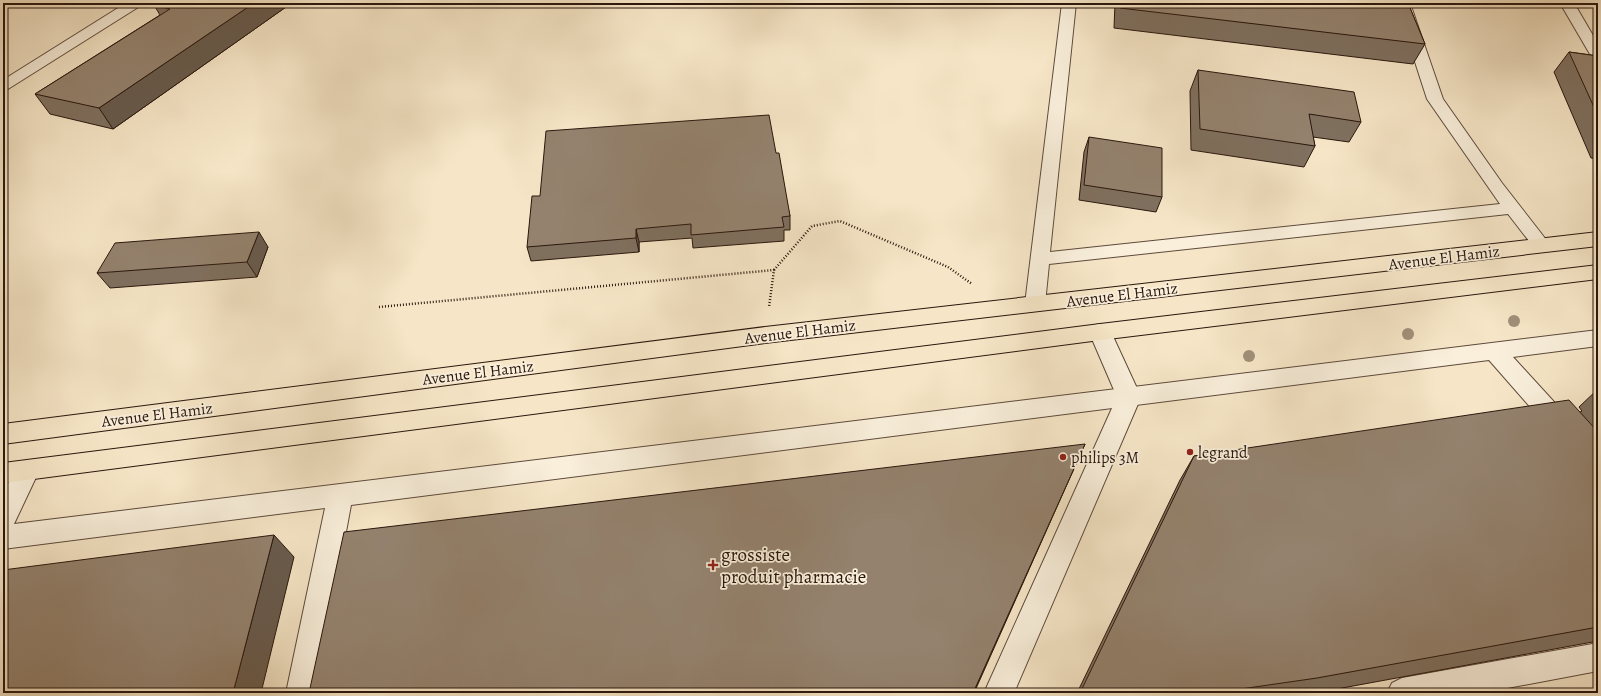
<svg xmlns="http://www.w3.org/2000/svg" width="1601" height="696" font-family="Alegreya,serif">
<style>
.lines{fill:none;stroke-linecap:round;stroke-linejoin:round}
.service-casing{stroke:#5d4a3c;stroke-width:2}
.minor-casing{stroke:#5d4a3c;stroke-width:2}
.tertiary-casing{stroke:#5d4a3c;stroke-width:2}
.trunk-casing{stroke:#2a160d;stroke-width:2}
.path{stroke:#2a160d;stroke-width:2.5;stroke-dasharray:1 2;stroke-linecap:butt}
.service{fill:#f9efdb;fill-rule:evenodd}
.minor{fill:#f9efdb;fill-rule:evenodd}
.tertiary{fill:#f9efdb;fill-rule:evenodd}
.trunk{fill:#f6e6c7;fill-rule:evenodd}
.tree{fill:#a2907a}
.wall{fill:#7f705f;stroke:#2a160d}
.shaded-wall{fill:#685b4d;stroke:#2a160d}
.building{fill:#94826e;stroke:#2a160d}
.poi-dot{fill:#8f2418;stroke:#f9efdb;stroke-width:1.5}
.labels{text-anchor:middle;stroke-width:3.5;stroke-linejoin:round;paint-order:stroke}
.street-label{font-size:16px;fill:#2a160d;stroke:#f9efdb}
.poi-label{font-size:16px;fill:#2a160d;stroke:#f9efdb;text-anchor:start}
.near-poi-label{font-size:19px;fill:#2a160d;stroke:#f9efdb;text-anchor:start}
</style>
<rect width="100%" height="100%" fill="#f6e6c7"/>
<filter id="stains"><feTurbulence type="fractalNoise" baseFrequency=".005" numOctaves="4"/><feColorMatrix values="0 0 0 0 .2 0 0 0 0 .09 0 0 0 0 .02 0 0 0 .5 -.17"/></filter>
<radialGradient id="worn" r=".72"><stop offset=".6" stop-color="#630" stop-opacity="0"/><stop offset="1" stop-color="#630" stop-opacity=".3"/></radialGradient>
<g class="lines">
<g class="service-casing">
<g id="service">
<path d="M126,3H142L140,6L8,89L3,90V80Z"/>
<path d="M1062,3H1076L1050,252L1500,204L1427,99L1396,3H1410L1443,99L1502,183L1551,246L1548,250L1542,252L1536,250L1508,214L1049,264L1045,304L1042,309L1035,311L1028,309L1025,304Z"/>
<path d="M1560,3H1574L1598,44V60L1593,59L1591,56Z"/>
</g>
</g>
<g class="minor-casing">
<g id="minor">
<path d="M1598,330V346L1513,357L1598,450V477L1589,474L1489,360L351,505L316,693H286L325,508L3,549V493L18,464L27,461L36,464L39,471L14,524Z"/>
<path d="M1598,643V671L1481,693H1387L1392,683L1402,678Z"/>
</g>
</g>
<g class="tertiary-casing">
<path id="tertiary" d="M1100,324L1108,326L1111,332L1141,397L1014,693H984L1117,397L1089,332L1092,326Z"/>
</g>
<g class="trunk-casing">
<g id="trunk">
<path d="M1598,232V246L765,343L3,444V424L765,327Z"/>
<path d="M1598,265V279L1100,340L3,483V463L1100,324Z"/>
</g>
</g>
<g class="path">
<path d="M774,270L812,226L840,221L948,267L972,284"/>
<path d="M379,307L774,270L769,307"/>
</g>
<use href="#service" class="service"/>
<use href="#minor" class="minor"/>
<use href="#tertiary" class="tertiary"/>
<use href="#trunk" class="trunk"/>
</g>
<g class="tree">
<circle cx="1514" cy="321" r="6"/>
<circle cx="1408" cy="334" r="6"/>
<circle cx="1249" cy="356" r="6"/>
</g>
<g class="wall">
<path d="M158,3H284L286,7L113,129L50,114L35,94L160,15L154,5Z"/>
<path d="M1115,3H1408L1425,44L1413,64L1114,28Z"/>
<path d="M1569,52L1598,56V159L1591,158L1554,72Z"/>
<path d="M1198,70L1361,122L1349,142L1313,137L1315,146L1304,167L1191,150L1190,91Z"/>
<path d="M1089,137L1162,197L1156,212L1079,200L1084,152Z"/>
<path d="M776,153L790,216V230H784V241L693,248L692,238L639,242V252L531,261L527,247Z"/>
<path d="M268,247L257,277L110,288L97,273Z"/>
<path d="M1598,389V641L1315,693H1077L1180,480L1194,456L1580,412L1582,411L1579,407Z"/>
</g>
<g class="shaded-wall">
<path d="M254,3H284L286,7L113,129L99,108Z"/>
<path d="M636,229L639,242V252L636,238Z"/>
<path d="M259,232L268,247L257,277L247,262Z"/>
<path d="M1085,444L974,693H973Z"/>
<path d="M274,535L294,557L261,693H233Z"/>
</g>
<g class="building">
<path d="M158,3H254L99,108L35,94L170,9L154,5Z"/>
<path d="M1120,3H1408L1425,44L1120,8Z"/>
<path d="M1569,52L1598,56V116Z"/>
<path d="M1198,70L1354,92L1361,122L1309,114L1315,146L1200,129Z"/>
<path d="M769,115L776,153H779L790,216L782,217L784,227L691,235V224L636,229V238L527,247L532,196H540L546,131Z"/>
<path d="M1089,137L1162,148V197L1084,185Z"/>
<path d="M259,232L247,262L97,273L115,243Z"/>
<path d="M1569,400L1598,432V627L1317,678L1213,693H1080L1194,456Z"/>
<path d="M1085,444L973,693H309L344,532Z"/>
<path d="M274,535L233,693H3V570Z"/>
</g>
<g class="poi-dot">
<circle cx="1190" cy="452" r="4"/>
<circle cx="1063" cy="457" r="4"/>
<path d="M711 559h4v4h4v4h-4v4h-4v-4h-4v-4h4z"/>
</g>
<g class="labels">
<g class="street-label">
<text transform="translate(1444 257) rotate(-7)" y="6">Avenue El Hamiz</text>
<text transform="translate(1122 294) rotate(-7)" y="6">Avenue El Hamiz</text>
<text transform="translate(800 331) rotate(-7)" y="6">Avenue El Hamiz</text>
<text transform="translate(478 372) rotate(-7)" y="6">Avenue El Hamiz</text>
<text transform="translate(157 414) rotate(-7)" y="6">Avenue El Hamiz</text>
</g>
<g class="poi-label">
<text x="1198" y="458">legrand</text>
<text x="1071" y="463">philips 3M</text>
</g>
<g class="near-poi-label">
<text x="721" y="561">grossiste<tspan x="721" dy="22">produit pharmacie</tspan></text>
</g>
</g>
<rect width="1601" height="696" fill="none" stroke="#f6e6c7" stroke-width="16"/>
<rect x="4" y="4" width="1593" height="688" fill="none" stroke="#2a160d" stroke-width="2"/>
<rect x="8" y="8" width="1585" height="680" fill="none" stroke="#2a160d"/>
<rect width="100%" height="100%" filter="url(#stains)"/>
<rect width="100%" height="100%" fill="url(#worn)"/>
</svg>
